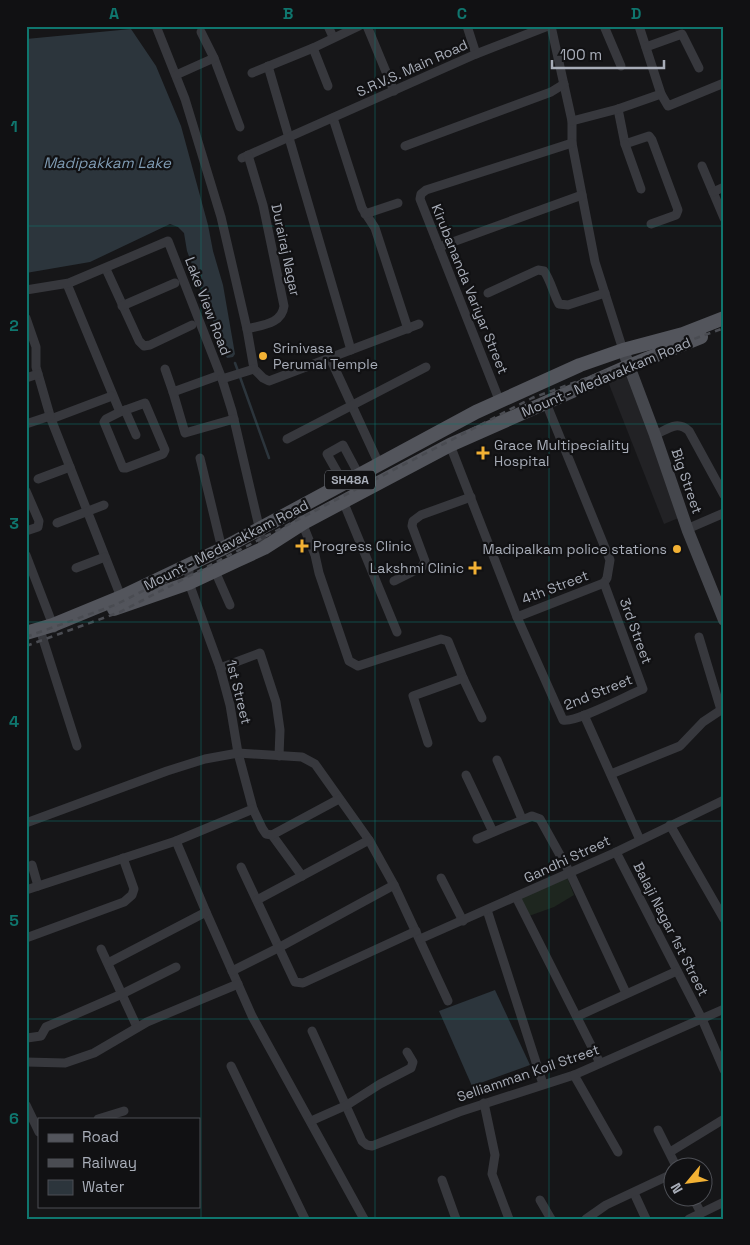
<svg xmlns="http://www.w3.org/2000/svg" width="750" height="1245" font-family="'Space Grotesk',sans-serif">
<style>
.built{fill:#222225}
.green{fill:#1e261f}
.water{fill:#2c353c}
.lines{fill:none;stroke-linecap:round;stroke-linejoin:round}
.stream{stroke:#2c353c;stroke-width:2.5}
.street{stroke:#37383d;stroke-width:9}
.secondary{stroke:#45474d;stroke-width:12}
.primary{stroke:#53555c;stroke-width:14}
.rail{stroke:#4a4c52;stroke-width:2.5;stroke-dasharray:6 5;stroke-linecap:butt}
.grid{fill:none;stroke:#0f766e;stroke-width:1;stroke-opacity:0.55}
.poi-dot{fill:#f2b134;stroke:#111113;stroke-width:2}
.labels{text-anchor:middle;stroke-width:4.5;stroke-linejoin:round;paint-order:stroke}
.shield{fill:#111113;stroke:#7b7e86;stroke-width:1}
.shield-label{font-size:12px;font-weight:bold;fill:#a8adb8}
.street-label{font-size:14px;fill:#a8adb8;stroke:#111113}
.poi-label{font-size:14px;fill:#a8adb8;stroke:#111113;text-anchor:start}
.water-label{font-size:15px;font-style:italic;fill:#7f9bb3;stroke:#111113}
.neatline{fill:none;stroke:#0f766e;stroke-width:2}
.grid-label{font-size:16px;text-anchor:middle;font-weight:bold;fill:#0f766e}
</style>
<rect width="100%" height="100%" fill="#161618"/>
<path class="built" d="M626,370L681,517L664,524L607,379Z"/>
<path class="green" d="M567,877L574,895L554,907L529,916L519,899Z"/>
<g class="water">
<path d="M131,29L156,66L181,126L208,225L213,251L223,285L235,354L233,357L227,358L226,356L187,251L184,233L178,227L170,224L90,262L26,273V39Z"/>
<path d="M495,990L530,1065L472,1086L439,1011Z"/>
</g>
<g class="lines">
<g class="stream">
<path d="M235,363L238,371"/>
<path d="M240,377L269,458"/>
</g>
<g class="street">
<path d="M156,26L185,99L221,217L247,329L254,369L263,378L269,381L419,324"/>
<path d="M328,26L333,37"/>
<path d="M367,26L394,91"/>
<path d="M467,26L476,54"/>
<path d="M551,26L572,121V143L595,262L623,350"/>
<path d="M604,26L621,66"/>
<path d="M639,26L661,94"/>
<path d="M646,47L682,34L699,68"/>
<path d="M214,58L240,127"/>
<path d="M268,66L351,350"/>
<path d="M252,73L313,48"/>
<path d="M176,75L214,58L201,32"/>
<path d="M328,86L313,48L359,26"/>
<path d="M618,109L625,144L649,136L652,140L678,210L676,215L651,224"/>
<path d="M333,118L362,208L375,228L408,329"/>
<path d="M572,121L618,109L661,94L668,106L724,83"/>
<path d="M625,144L641,189"/>
<path d="M405,146L551,92L564,84"/>
<path d="M242,158L476,54L548,26"/>
<path d="M702,166L724,218"/>
<path d="M713,192L724,187"/>
<path d="M365,214L398,203"/>
<path d="M439,247L582,195"/>
<path d="M106,269L139,341L144,346L150,345L192,325"/>
<path d="M67,284L120,412L145,403L165,450L163,454L126,468H123L104,422L106,419L120,412"/>
<path d="M26,290L69,283L168,241L222,379L232,411L264,548"/>
<path d="M488,293L538,270L544,271C551,281 553,293 559,304L568,305L605,293"/>
<path d="M122,306L175,283"/>
<path d="M26,318L36,347V367L51,419L121,597"/>
<path d="M247,329C262,325 282,324 284,306L263,205L248,155"/>
<path d="M330,358L379,464"/>
<path d="M165,369L173,392L220,375"/>
<path d="M26,378L38,374"/>
<path d="M222,379L254,369"/>
<path d="M173,392L185,433L234,419"/>
<path d="M500,402L420,199L421,194L426,190L572,143"/>
<path d="M546,403L610,560L607,578L604,583"/>
<path d="M125,410L136,435"/>
<path d="M51,419L112,396"/>
<path d="M26,424L50,416"/>
<path d="M655,435C668,429 677,420 689,431L724,495"/>
<path d="M287,439L426,367"/>
<path d="M450,445L517,617L563,720C576,723 628,695 643,689L604,583"/>
<path d="M200,458L222,549"/>
<path d="M38,479L70,467"/>
<path d="M344,484L327,454L343,445L359,475"/>
<path d="M26,491L39,521L38,527L26,531"/>
<path d="M343,501L397,632"/>
<path d="M301,520L315,555L319,573L349,661L358,666L441,639L448,641L463,678L413,696L428,743"/>
<path d="M57,523L104,505"/>
<path d="M687,529L724,513"/>
<path d="M26,555L54,628"/>
<path d="M189,565V583L220,668L230,705L238,753L253,809L262,828L266,834L272,835L302,876"/>
<path d="M76,568L105,557"/>
<path d="M215,571L230,605"/>
<path d="M394,581L422,567L425,561L412,526L413,521L421,515L471,497"/>
<path d="M517,617L604,583"/>
<path d="M42,636L77,746"/>
<path d="M699,637L721,710"/>
<path d="M220,668L260,653L276,702L280,730L279,756"/>
<path d="M463,678L482,718"/>
<path d="M584,715L640,840"/>
<path d="M497,760L522,819"/>
<path d="M611,774L680,746L703,722L724,708"/>
<path d="M466,775L493,832"/>
<path d="M253,809L176,841L206,912L252,1016L364,1219"/>
<path d="M26,823L167,771L205,759L238,753L253,754L302,757L315,764L369,840L394,885L448,1001"/>
<path d="M670,825L724,919"/>
<path d="M272,835L339,799"/>
<path d="M477,839L532,816L540,819L570,873L626,993"/>
<path d="M616,852L702,1019L724,1070"/>
<path d="M32,865L38,886"/>
<path d="M241,867L295,982L303,983L416,931"/>
<path d="M441,878L463,921"/>
<path d="M26,890L176,841"/>
<path d="M516,897L600,1063"/>
<path d="M257,900L369,840"/>
<path d="M487,910L543,1084"/>
<path d="M26,938L124,902L132,895L134,889L123,858"/>
<path d="M420,939L614,853L724,800"/>
<path d="M101,949L137,1027"/>
<path d="M108,963L206,912"/>
<path d="M232,971L280,947L394,885"/>
<path d="M578,1016L677,971"/>
<path d="M312,1031L362,1141L367,1145L372,1146L459,1112L574,1075L724,1009"/>
<path d="M27,1038L41,1036L46,1027L122,994L176,967"/>
<path d="M26,1062L65,1063L94,1053L147,1022L238,984"/>
<path d="M231,1066L305,1219"/>
<path d="M574,1075L618,1152"/>
<path d="M484,1103L495,1155L492,1174L509,1219"/>
<path d="M26,1105L39,1132"/>
<path d="M98,1119L124,1111"/>
<path d="M311,1121L347,1105L380,1084L411,1068L413,1062L407,1052"/>
<path d="M658,1130L677,1168"/>
<path d="M670,1152L724,1119"/>
<path d="M442,1180L456,1219"/>
<path d="M634,1193L646,1219"/>
<path d="M693,1198L701,1213"/>
<path d="M540,1200L551,1219"/>
<path d="M586,1219L606,1205L672,1174"/>
<path d="M689,1219L724,1202"/>
</g>
<path class="secondary" d="M623,350L655,435L688,531L724,620"/>
<g class="primary">
<path d="M114,609L189,583L236,561L264,548L303,523L450,445L629,366L701,337"/>
<path d="M26,633L53,625L121,597L222,549L476,412L580,365L623,350L683,334L724,318"/>
</g>
<g class="rail">
<path d="M26,637L115,605L196,564"/>
<path d="M26,646L120,612L532,398L724,328"/>
</g>
</g>
<path class="grid" d="M201,26V1219M375,26V1219M549,26V1219M26,226H724M26,424H724M26,622H724M26,821H724M26,1019H724"/>
<g class="poi-dot">
<circle cx="263" cy="356" r="5"/>
<path d="M480.5 445.5h5v5h5v5h-5v5h-5v-5h-5v-5h5z"/>
<path d="M299.5 538.5h5v5h5v5h-5v5h-5v-5h-5v-5h5z"/>
<circle cx="677" cy="549" r="5"/>
<path d="M472.5 560.5h5v5h5v5h-5v5h-5v-5h-5v-5h5z"/>
</g>
<g class="labels">
<rect class="shield" x="325" y="470.5" width="50" height="19" rx="4"/>
<g class="shield-label">
<text x="350" y="484">SH48A</text>
</g>
<g class="street-label">
<text transform="translate(412 68) rotate(-24)" y="5">S.R.V.S. Main Road</text>
<text transform="translate(286 250) rotate(78)" y="5">Durairaj Nagar</text>
<text transform="translate(470 289) rotate(68)" y="5">Kirubananda Variyar Street</text>
<text transform="translate(208 306) rotate(69)" y="5">Lake View Road</text>
<text transform="translate(606 377) rotate(-23)" y="5">Mount - Medavakkam Road</text>
<text transform="translate(687 481) rotate(71)" y="5">Big Street</text>
<text transform="translate(226 545) rotate(-27)" y="5">Mount - Medavakkam Road</text>
<text transform="translate(555 587) rotate(-21)" y="5">4th Street</text>
<text transform="translate(636 631) rotate(70)" y="5">3rd Street</text>
<text transform="translate(239 692) rotate(76)" y="5">1st Street</text>
<text transform="translate(598 692) rotate(-22)" y="5">2nd Street</text>
<text transform="translate(567 859) rotate(-25)" y="5">Gandhi Street</text>
<text transform="translate(671 929) rotate(63)" y="5">Balaji Nagar 1st Street</text>
<text transform="translate(528 1073) rotate(-19)" y="5">Selliamman Koil Street</text>
</g>
<g class="poi-label">
<text x="273" y="353">Srinivasa<tspan x="273" dy="16">Perumal Temple</tspan></text>
<text x="494" y="450">Grace Multipeciality<tspan x="494" dy="16">Hospital</tspan></text>
<text x="313" y="551">Progress Clinic</text>
<text x="667" y="554" text-anchor="end">Madipalkam police stations</text>
<text x="464" y="573" text-anchor="end">Lakshmi Clinic</text>
</g>
<g class="water-label">
<text x="107" y="168">Madipakkam Lake</text>
</g>
</g>
<rect width="750" height="1245" fill="none" stroke="#111113" stroke-width="55"/>
<rect x="38" y="1118" width="162" height="90" fill="#111113" stroke="#4d4f55"/>
<rect x="48" y="1134" width="25" height="8" fill="#53555c" stroke="#4d4f55"/>
<text x="82" y="1142" font-size="15" fill="#a8adb8">Road</text>
<rect x="48" y="1159" width="25" height="8" fill="#4a4c52" stroke="#4d4f55"/>
<text x="82" y="1168" font-size="15" fill="#a8adb8">Railway</text>
<rect x="48" y="1180" width="25" height="15" fill="#2c353c" stroke="#4d4f55"/>
<text x="82" y="1192" font-size="15" fill="#a8adb8">Water</text>
<g transform="translate(688 1182) rotate(241)"><circle r="24" fill="#111113" stroke="#4d4f55"/>
<path d="M0-4L9 19L0 12L-9 19Z" fill="#f2b134"/>
<text y="-8" font-size="14" font-weight="bold" text-anchor="middle" fill="#a8adb8">N</text>
</g>
<path d="M552 60v8h112v-8" fill="none" stroke="#a8adb8" stroke-width="2.5"/>
<text x="560" y="60" font-size="15" fill="#a8adb8" stroke="#111113" stroke-width="4" paint-order="stroke">100 m</text>
<rect x="28" y="28" width="694" height="1190" class="neatline"/>
<g class="grid-label">
<text x="114" y="19">A</text>
<text x="288" y="19">B</text>
<text x="462" y="19">C</text>
<text x="636" y="19">D</text>
<text x="14" y="132">1</text>
<text x="14" y="331">2</text>
<text x="14" y="529">3</text>
<text x="14" y="727">4</text>
<text x="14" y="926">5</text>
<text x="14" y="1124">6</text>
</g>
</svg>
